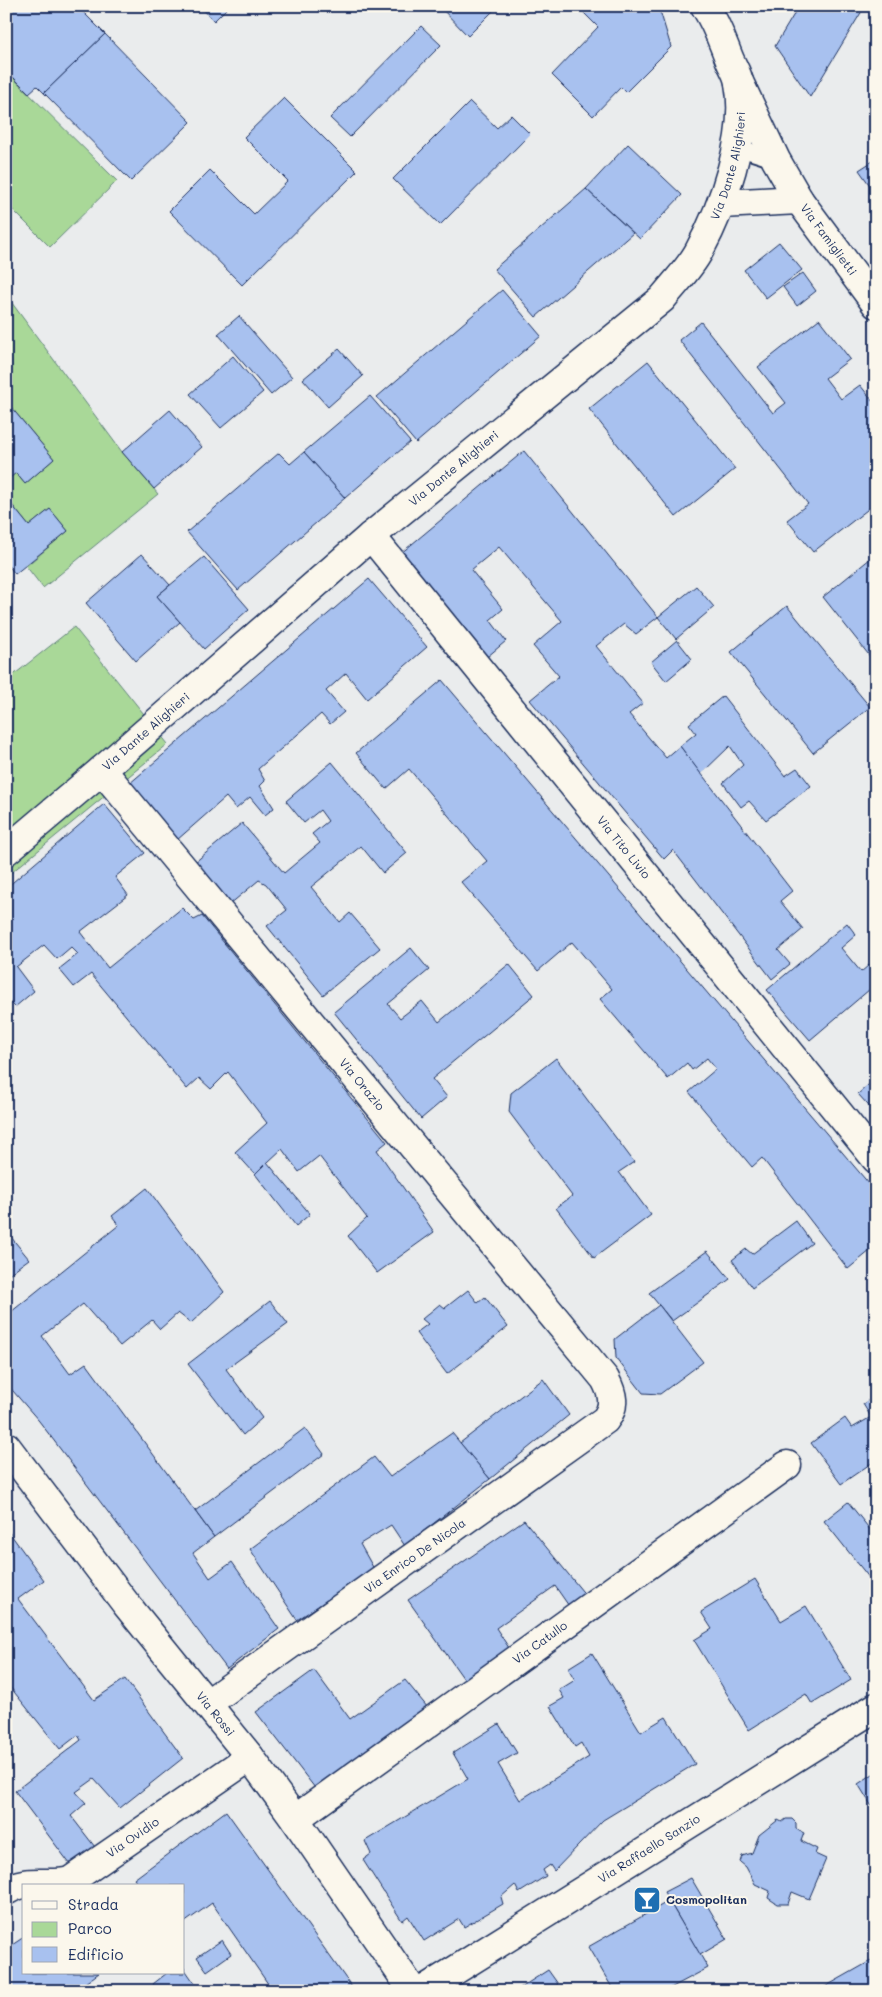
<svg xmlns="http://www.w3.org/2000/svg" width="882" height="1997" font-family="Mali,sans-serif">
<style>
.green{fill:#a9d898;stroke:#62847b}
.building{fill:#a8c1ef;stroke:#1b2f5e}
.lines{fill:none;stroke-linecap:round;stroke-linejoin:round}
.lane-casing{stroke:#1b2f5e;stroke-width:19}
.street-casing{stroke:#1b2f5e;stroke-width:31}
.secondary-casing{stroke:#1b2f5e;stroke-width:31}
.lane{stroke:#fbf7ec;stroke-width:15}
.street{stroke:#fbf7ec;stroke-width:28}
.secondary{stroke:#fbf7ec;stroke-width:28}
.labels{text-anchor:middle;stroke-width:4;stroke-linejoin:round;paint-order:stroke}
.street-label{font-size:12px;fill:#1b2f5e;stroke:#fbf7ec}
.poi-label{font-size:12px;font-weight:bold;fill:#1b2f5e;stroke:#fbf7ec;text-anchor:start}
</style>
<rect width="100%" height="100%" fill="#eaeced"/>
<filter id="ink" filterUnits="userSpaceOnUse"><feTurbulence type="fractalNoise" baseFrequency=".02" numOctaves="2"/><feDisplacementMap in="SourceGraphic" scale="10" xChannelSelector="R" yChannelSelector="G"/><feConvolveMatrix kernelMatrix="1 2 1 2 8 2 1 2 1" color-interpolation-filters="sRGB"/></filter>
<g filter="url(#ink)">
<g class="green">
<path d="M6,71L117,181L50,247L6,203Z"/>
<path d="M6,295L122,452L158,494L43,588L26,566L68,531L50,509L29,526L9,501L6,502V480L16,473L25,484L54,459L6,401Z"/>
<path d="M74,627L168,744L6,877V681Z"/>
</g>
<g class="building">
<path d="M6,6H87L82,11L105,34L44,93L37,86L29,93L6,70Z"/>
<path d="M200,6H229L214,21Z"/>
<path d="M439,6H498L468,36Z"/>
<path d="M577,6H653L661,14L671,47L626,92L621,87L593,116L552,75L598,27Z"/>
<path d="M799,6H865L810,97L775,46Z"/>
<path d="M421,26L441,45L350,137L330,118Z"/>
<path d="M105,34L191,122L131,181L44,93Z"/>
<path d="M284,98L357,171L242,285L169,211L210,170L254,214L288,181L244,137Z"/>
<path d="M470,102L497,128L511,115L530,134L440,225L393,179Z"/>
<path d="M628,144L682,195L640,239L586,189Z"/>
<path d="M876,159V194L859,170Z"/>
<path d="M586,189L633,233L536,317L494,269Z"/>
<path d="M779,242L802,270L766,298L744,270Z"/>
<path d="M803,273L816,291L797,306L783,287Z"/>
<path d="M502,290L541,336L416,443L377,397Z"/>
<path d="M239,316L292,377L271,395L218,334Z"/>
<path d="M819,319L850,359L825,378L841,399L860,385L876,405V503L813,552L787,520L808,504L679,340L701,322L773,413L786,403L758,367Z"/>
<path d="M339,349L363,376L328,407L303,379Z"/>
<path d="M233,356L263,392L221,428L190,394Z"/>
<path d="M648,361L735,469L676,517L589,409Z"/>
<path d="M370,396L410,442L345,498L304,452Z"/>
<path d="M6,401L54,459L25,484L16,473L6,481Z"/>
<path d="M170,410L202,447L154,489L122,452Z"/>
<path d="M524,451L658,617L636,634L624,624L596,646L643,703L629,714L666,758L680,746L792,891L780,901L803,929L778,950L790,964L772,979L673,850L664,859L530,700L559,676L533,646L562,621L499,547L471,570L503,609L490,620L506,641L487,657L400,554Z"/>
<path d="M304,452L345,498L238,590L187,532L279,453L290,464Z"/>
<path d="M8,500L29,526L50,509L68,531L15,574L6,563V502Z"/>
<path d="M142,554L170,585L157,596L180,622L136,661L86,603Z"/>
<path d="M876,554V664L823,597Z"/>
<path d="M204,557L249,609L204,649L157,596Z"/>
<path d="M369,579L427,647L367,699L346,673L326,691L344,712L330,724L321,714L258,769L265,781L260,786L274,808L265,815L250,797L236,809L226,797L177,840L129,784Z"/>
<path d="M696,586L714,607L676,639L658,617Z"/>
<path d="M787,606L870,707L813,753L731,652Z"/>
<path d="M677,640L692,659L666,681L651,662Z"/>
<path d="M442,680L876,1192V1246L848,1269L762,1158L752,1167L689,1092L716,1069L707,1058L692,1070L687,1063L668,1079L600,999L612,989L572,942L538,971L461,882L487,861L409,769L386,789L356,753Z"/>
<path d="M723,696L785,776L797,768L811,786L766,820L749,801L741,807L723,783L743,765L730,746L701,774L680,746L696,733L689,724Z"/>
<path d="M332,762L407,853L383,873L361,846L311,887L340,922L350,913L380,948L323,995L267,926L287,910L266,884L259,880L229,905L194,863L242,823L284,873L320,843L312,834L328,821L320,810L304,823L286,801Z"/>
<path d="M104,804L145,853L115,877L128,895L80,932L108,968L182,908L194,920L202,916L387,1142L377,1150L434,1232L377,1273L348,1236L367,1218L319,1156L299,1172L282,1149L255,1174L235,1152L267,1123L228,1072L211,1089L199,1078L187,1089L91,974L74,987L59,969L78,954L71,947L57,959L44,945L16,967L34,991L15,1007L6,998V888Z"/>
<path d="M847,923L856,935L841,948L861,972L876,959V984L810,1040L767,990Z"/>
<path d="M411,948L429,970L388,1004L400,1018L422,1001L439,1022L509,964L534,995L432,1079L447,1097L421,1119L334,1012Z"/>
<path d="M556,1058L634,1162L619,1172L651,1215L594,1258L556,1208L572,1196L509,1112L511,1093Z"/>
<path d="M876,1078V1114L858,1094Z"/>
<path d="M267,1162L310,1214L296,1226L255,1174Z"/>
<path d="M147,1188L224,1292L191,1323L178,1313L160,1329L152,1320L120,1346L83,1304L42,1336L70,1374L86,1363L214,1537L193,1553L210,1578L232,1562L279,1629L227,1669L39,1421L6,1383V1316L119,1225L112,1216Z"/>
<path d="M796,1221L812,1243L752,1288L732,1260L746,1249L752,1254Z"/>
<path d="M6,1231L29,1259L6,1276Z"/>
<path d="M707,1251L730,1279L672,1321L649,1293Z"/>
<path d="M468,1290L478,1303L485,1297L508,1327L447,1374L416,1333L428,1324L422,1319L440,1304L445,1308Z"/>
<path d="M270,1301L288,1324L226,1369L262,1418L243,1435L188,1364Z"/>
<path d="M659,1305L703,1362L660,1394L643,1393L616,1358L615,1339Z"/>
<path d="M543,1379L569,1415L490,1479L460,1443Z"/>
<path d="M876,1395V1460L841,1484L811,1443L845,1418L852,1428L871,1417L863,1404Z"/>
<path d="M305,1428L324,1454L214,1537L195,1511Z"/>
<path d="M452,1433L490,1479L405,1546L391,1525L360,1544L374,1569L297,1620L250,1549L374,1457L390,1477Z"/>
<path d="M848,1502L876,1537V1577L871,1580L824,1521Z"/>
<path d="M524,1520L587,1597L571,1609L555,1586L496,1628L511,1651L466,1682L408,1600Z"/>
<path d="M6,1528L44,1580L18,1599L94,1700L125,1679L183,1758L120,1808L94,1779L76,1792L86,1803L71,1816L95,1847L73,1868L15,1791L81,1740L78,1735L60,1749L6,1682Z"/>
<path d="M755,1579L781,1621L806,1606L851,1680L812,1704L806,1694L749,1730L694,1640L712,1629L701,1612Z"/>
<path d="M592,1653L641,1732L666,1717L695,1764L603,1820L554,1871L550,1865L543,1870L546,1876L519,1893L515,1885L501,1897L503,1904L464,1927L459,1919L424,1941L408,1916L402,1921L363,1860L371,1854L365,1841L468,1779L453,1753L499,1724L517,1753L498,1764L520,1800L589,1757L581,1743L575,1747L550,1706L564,1698L559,1690L575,1680L568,1668Z"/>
<path d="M314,1670L350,1719L405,1680L428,1708L315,1788L256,1712Z"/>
<path d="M876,1772V1813L858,1784Z"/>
<path d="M226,1811L354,1990L273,1991L212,1903L184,1923V1886H139L134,1879Z"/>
<path d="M786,1819H792L796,1823V1829L804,1833L801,1841L817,1849L815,1854L826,1859L809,1899L792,1892L788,1904H777L768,1898L770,1891L755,1884L746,1867L740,1862L742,1856L752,1853L759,1835L778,1820L782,1822Z"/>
<path d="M691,1878L727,1939L700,1955L664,1892Z"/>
<path d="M669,1901L708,1968L665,1991H614L588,1947Z"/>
<path d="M24,1937V1973H99L74,1991H6V1949Z"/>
<path d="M222,1940L231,1954L207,1971L197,1957Z"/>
<path d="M876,1958V1991H813L819,1987L823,1988Z"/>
<path d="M184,1968L200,1991H158L153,1984L167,1973H184Z"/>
<path d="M548,1970L558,1984L548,1991L517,1990Z"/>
</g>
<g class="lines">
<g class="lane-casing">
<path id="lane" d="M738,143L751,152L776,160"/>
</g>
<g class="street-casing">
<g id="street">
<path id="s1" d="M739,82L776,160L799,200L876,304"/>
<path d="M721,204L799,200"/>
<path id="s2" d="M371,536L876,1159"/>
<path id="s3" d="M102,770L605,1379C613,1394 616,1406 605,1420L208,1703"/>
<path id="s4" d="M295,1819L787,1465"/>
<path id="s5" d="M6,1891C25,1877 49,1887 70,1881L250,1757"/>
<path id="s6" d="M422,1991L876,1707"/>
</g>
</g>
<g class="secondary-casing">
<g id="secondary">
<path id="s7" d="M6,851L102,770L371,536L662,299C674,284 690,268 699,251C723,207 749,134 739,83C738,74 732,66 729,58C721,38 717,25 705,6"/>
<path id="s8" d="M6,1446L126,1604L250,1757L295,1819L413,1991"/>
</g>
</g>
<use href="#lane" class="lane"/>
<use href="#street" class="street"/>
<use href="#secondary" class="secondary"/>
</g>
</g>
<defs>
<g id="bar-square" transform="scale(1.4375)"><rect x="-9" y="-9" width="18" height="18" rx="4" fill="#1f6fb2" stroke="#fbf7ec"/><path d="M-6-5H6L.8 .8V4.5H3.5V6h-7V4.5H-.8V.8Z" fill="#fff"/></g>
</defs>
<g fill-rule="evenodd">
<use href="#bar-square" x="647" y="1900"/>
</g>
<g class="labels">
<g class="street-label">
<text dy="4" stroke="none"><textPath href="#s7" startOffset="1009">Via Dante Alighieri</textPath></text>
<text dy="4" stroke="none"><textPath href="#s1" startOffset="182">Via Famiglietti</textPath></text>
<text dy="4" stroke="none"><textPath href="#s7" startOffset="589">Via Dante Alighieri</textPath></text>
<text dy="4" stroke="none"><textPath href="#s7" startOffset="184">Via Dante Alighieri</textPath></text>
<text dy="4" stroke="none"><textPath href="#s2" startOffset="401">Via Tito Livio</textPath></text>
<text dy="4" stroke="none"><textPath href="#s3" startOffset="408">Via Orazio</textPath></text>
<text transform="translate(415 1556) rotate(-35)" y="4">Via Enrico De Nicola</text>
<text dy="4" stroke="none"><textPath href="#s4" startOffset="302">Via Catullo</textPath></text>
<text dy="4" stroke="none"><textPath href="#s8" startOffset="340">Via Rossi</textPath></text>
<text dy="4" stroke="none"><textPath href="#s5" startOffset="142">Via Ovidio</textPath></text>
<text dy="4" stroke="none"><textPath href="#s6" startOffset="268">Via Raffaello Sanzio</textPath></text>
</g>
<g class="poi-label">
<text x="666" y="1904">Cosmopolitan</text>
</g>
</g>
<rect width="882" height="1997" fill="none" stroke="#fbf7ec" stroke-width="25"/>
<rect x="12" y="12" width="857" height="1972" fill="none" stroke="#1b2f5e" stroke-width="2" filter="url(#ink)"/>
<rect x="22" y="1884" width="162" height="90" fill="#fbf7ec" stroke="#a1a7b3"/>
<rect x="32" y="1901" width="25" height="8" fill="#fbf7ec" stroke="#a1a7b3"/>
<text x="68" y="1910" font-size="15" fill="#1b2f5e">Strada</text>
<rect x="32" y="1922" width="25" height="15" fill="#a9d898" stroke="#a1a7b3"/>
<text x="68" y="1934" font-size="15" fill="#1b2f5e">Parco</text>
<rect x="32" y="1947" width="25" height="15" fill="#a8c1ef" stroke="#a1a7b3"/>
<text x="68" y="1960" font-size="15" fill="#1b2f5e">Edificio</text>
</svg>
